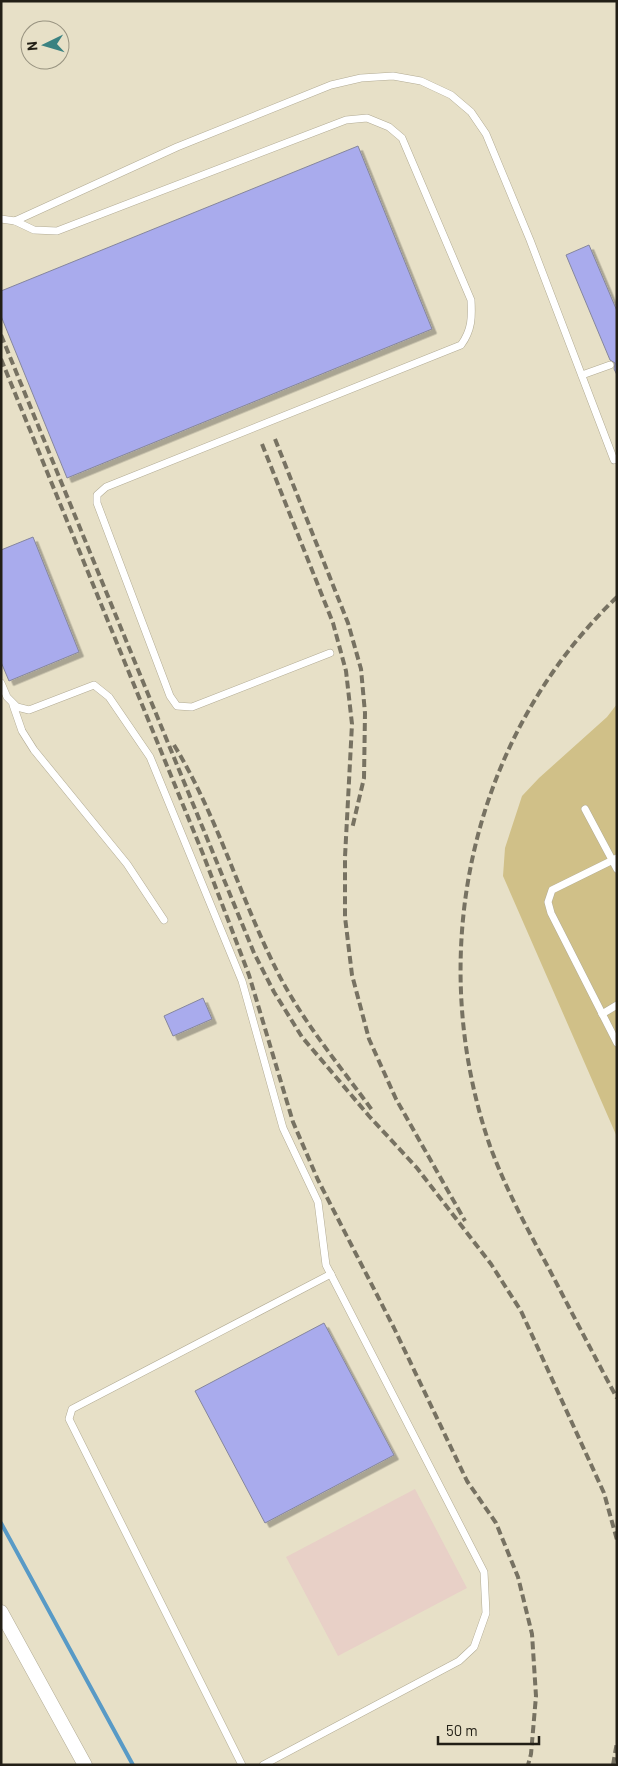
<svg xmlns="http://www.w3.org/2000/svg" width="618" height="1766" font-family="Barlow,sans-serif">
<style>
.industrial{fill:#e8d0c7}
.green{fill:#d0c088}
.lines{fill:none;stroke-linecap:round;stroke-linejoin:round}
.stream{stroke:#589ac6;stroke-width:4}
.building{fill:#a9abed;stroke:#85869d;filter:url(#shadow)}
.service-casing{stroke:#b2ab94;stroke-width:8}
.minor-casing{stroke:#b2ab94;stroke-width:15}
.service{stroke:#fff;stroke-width:7}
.minor{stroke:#fff;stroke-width:14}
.rail{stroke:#777262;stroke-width:4;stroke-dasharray:8 4;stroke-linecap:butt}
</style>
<defs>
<filter id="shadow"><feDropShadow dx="4.5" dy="4.5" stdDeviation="0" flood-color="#0004"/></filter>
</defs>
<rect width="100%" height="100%" fill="#e7e0c7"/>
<path class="industrial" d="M415,1489L467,1588L338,1656L286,1557Z"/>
<path class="green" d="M617,704V1137L503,876L505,848L522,796L539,778L607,717Z"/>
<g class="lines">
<path class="stream" d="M1,1523L133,1765"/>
</g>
<g class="building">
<path d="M358,146L432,329L67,478L1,316V291Z"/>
<path d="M589,245L617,311V375L614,369L615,363L610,360L566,255Z"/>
<path d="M33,537L79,652L9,681L1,662V550Z"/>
<path d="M203,998L212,1019L173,1036L164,1016Z"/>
<path d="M324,1323L394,1455L265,1523L195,1391Z"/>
</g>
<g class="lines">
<g class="service-casing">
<g id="service">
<path d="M1,219L15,221L177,147L331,85L361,78L393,76L421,81L451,95L471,112L486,134L530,240L614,460"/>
<path d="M15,221L34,230L57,231L346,120L367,118L389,127L402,138L471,300C472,317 472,330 461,345L106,487L97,495V503L170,696L177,706L192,707L330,653"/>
<path d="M582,375L610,365"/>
<path d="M1,683L7,697L17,707L29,710L94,685L109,697L150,757L242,981L283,1128L318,1202L326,1265L484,1572L486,1613L474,1647L459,1661L263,1765"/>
<path d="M13,705L22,731L34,750L127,864L164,920"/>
<path d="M585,809L617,869"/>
<path d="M617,858L552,890L548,902L551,913L617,1043"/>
<path d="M602,1014L617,1005"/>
<path d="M242,1765L69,1419L72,1409L331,1274"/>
</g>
</g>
<g class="minor-casing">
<path id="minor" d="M1,1612L85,1765"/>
</g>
<use href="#service" class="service"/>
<use href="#minor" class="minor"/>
<g class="rail">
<path d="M1,335L254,953L274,992L302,1037L369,1116L417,1168L491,1264L521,1311L604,1493L617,1540"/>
<path d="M1,359L203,854L249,975L293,1122L318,1180L394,1328L467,1481L496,1523L518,1577L532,1634L536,1696L531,1754L528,1765"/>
<path d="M275,439L348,623L361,669L365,713L364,778L352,829"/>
<path d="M262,444L333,623L346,671L352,724L345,857V917L352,975L369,1039L396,1099L465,1221"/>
<path d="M617,597C470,738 424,955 490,1146C505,1187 526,1227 547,1265C570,1309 593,1354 617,1398"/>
<path d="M174,745C218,817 240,898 278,973C303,1022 340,1066 372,1110"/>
<path d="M613,1765L617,1742"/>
</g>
</g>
<rect width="618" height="1766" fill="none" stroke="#221f16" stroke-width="5"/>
<g transform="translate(45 45) rotate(265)"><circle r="24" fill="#e7e0c7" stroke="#989380"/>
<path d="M0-4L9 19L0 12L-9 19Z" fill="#3a8281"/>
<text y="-8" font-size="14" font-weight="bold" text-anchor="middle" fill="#221f16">N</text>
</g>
<path d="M438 1736v8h101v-8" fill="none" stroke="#221f16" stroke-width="2.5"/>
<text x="446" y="1736" font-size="15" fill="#221f16" stroke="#e7e0c7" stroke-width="4" paint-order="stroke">50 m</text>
</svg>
